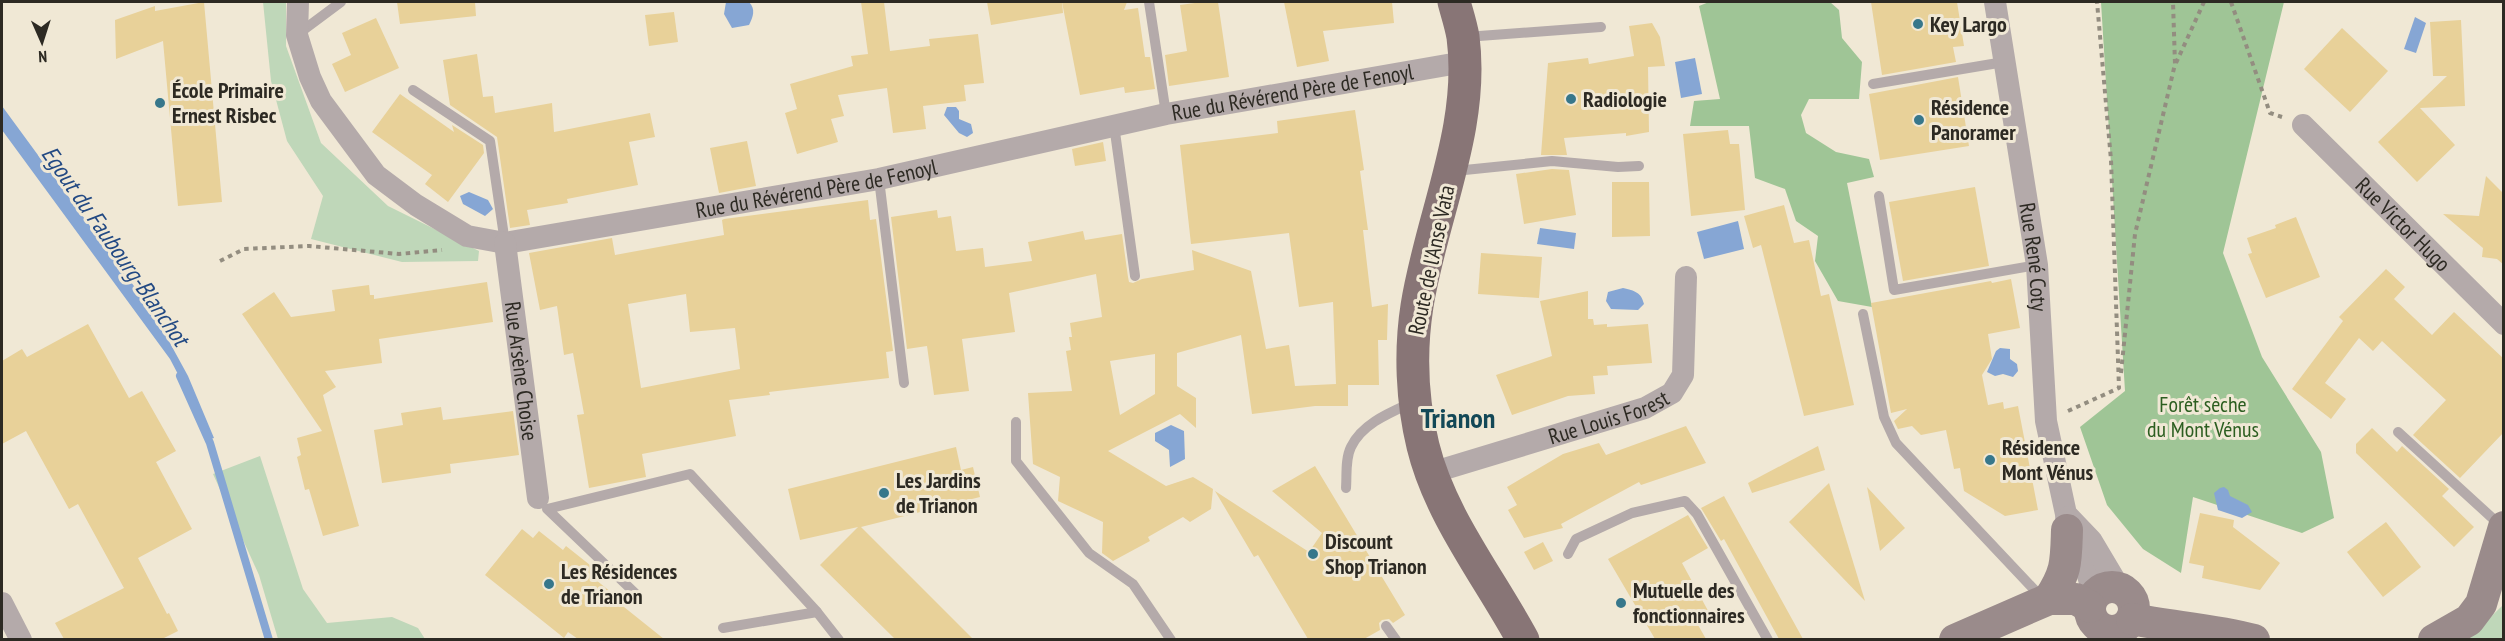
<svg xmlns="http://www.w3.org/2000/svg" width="2505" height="641" font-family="'PT Sans Narrow',sans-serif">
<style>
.green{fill:#bfd7b9}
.forest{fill:#9fc596}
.water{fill:#86a6d4}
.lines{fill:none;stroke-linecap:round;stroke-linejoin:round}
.stream{stroke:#86a6d4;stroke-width:8}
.building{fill:#e8d199;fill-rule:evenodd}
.path{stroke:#938d80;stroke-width:4;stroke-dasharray:4.5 4.5;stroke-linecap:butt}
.lane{stroke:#b4aaaa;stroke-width:10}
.street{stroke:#b4aaaa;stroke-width:22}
.secondary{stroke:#9a8b8b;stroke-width:32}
.primary{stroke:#887576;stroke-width:33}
.poi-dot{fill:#37778b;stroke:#f0e8d5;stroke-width:2}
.labels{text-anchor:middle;stroke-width:6;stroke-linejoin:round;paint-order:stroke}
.poi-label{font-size:22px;font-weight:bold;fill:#2d2a23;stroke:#f0e8d5;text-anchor:start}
.street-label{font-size:22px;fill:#2d2a23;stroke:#f0e8d5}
.park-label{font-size:22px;fill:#2c5e20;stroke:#f0e8d5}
.water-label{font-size:24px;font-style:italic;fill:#224983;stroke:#f0e8d5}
.district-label{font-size:28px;font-weight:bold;fill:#134857;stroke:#f0e8d5}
</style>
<rect width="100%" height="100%" fill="#f0e8d5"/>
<g class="green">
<path d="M263,2H286V46L321,143L388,206L479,251L478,261L402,262L311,239L323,196L287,141L271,81Z"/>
<path d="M260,456L303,589L327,623L392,617L418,628L425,639H278L259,575L213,474Z"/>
<path d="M2503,605V639H2468Z"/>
</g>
<g class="forest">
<path d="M1709,2H1830L1839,10L1842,38L1862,62L1859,99H1809L1801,115L1806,133L1836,152L1869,159L1874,177L1847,183L1872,307L1838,301L1815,261L1818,236L1796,221L1785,189L1755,178L1749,126H1690L1694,101L1720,99L1699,6Z"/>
<path d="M2101,2H2284L2223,253L2262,357L2321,452L2334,518L2302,533L2193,497L2181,573L2143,549L2107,505L2080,427L2125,391Z"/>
</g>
<g class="water">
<path d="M726,2H749C756,9 753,17 749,25L732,28L724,14Z"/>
<path d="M2415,17L2426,23L2416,53L2404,49Z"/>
<path d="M1695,58L1702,94L1681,98L1675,62Z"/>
<path d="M2,106L153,312L188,376L214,438L206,440L191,399L170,359L2,130Z"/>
<path d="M947,107H956L959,111V119L971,124L973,133L967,137L959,133L944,115Z"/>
<path d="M469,192L488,200L493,209L485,216L463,204L460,196Z"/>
<path d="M1738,221L1744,249L1704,259L1697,232Z"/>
<path d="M1540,228L1576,233L1574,249L1537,244Z"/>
<path d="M1623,288C1635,291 1641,292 1644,304L1638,310L1611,309L1606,301L1608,292Z"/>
<path d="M2000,348L2010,349V359L2017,364L2018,371L2013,377L2003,374L1995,376L1987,372L1996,351Z"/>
<path d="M1171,425L1184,431L1185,459L1170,467L1169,450L1155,441V433Z"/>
<path d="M2224,487L2228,490L2230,496L2248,505L2252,512L2242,518L2218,510L2214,493L2220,488Z"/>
</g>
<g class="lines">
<path class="stream" d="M180,376L210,443L269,640"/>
</g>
<g class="building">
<path d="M204,2L222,202L178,206L163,41L116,59L115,20L155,6V11Z"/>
<path d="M397,2H475L476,16L400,24Z"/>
<path d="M861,2H884L890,51L930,46L929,39L978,34L984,83L964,85L966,101L923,106L926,129L893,133L887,88L838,95L844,116L831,119L838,142L797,154L785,113L797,109L790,84L853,66L851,56L868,54Z"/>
<path d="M987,2H1062L1063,13L991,25Z"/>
<path d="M1062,2H1127L1124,10L1138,8L1145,57H1150L1155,89L1125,93L1124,87L1080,95Z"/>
<path d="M1202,2H1218L1229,77L1169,86L1165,55L1187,51L1180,5Z"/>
<path d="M1284,2H1392L1394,23L1323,31L1329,61L1297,67Z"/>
<path d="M1871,2H1957L1964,46L1953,47L1956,62L1882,75Z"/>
<path d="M674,12L678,42L649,46L645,15Z"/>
<path d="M376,18L399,68L345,92L332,64L351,55L342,33Z"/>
<path d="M2461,20L2465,106L2420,108L2455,145L2417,182L2378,142L2447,76H2433L2430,22Z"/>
<path d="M1652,23L1660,37L1665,66L1648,67L1649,132L1626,136V133L1564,138L1567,155H1541L1548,63L1588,58L1589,64L1634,56L1629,26Z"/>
<path d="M2342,28L2388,71L2350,112L2304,69Z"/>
<path d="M477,54L483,97L493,96L495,113L552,103L554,132L650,113L655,137L629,142L638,185L567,199L568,203L527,210L530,225L510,228L497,137L450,105L443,60Z"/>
<path d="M1958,77L1969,146L1880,160L1869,94Z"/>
<path d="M400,94L454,132L452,125L483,145L484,153L448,202L425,184L432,175L372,132Z"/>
<path d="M1355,110L1364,170L1360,171L1368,230H1363L1372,307L1388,304L1387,340H1378L1379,385H1348V406H1315L1252,414L1241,335L1177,353V386L1196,398V428L1180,414L1108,451L1166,486L1193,477L1213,489L1211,509L1190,522L1183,517L1148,537L1150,541L1113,561L1102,553L1103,522L1058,501L1060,477L1033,464L1028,393L1072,391L1066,351L1071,350L1069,337H1072L1070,323L1102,317L1096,274L1009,293L1015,332L962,339L969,391L934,395L927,346L907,349L891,217L937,210L938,218L951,216L956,251L983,248L985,267L1032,261L1028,242L1083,231L1085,240L1122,234L1128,277L1129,282L1133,283L1142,279L1194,270L1192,250L1251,271L1266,349L1289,345L1295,386L1336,384L1333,302L1299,307L1289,233L1191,244L1180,145L1278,133L1277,121ZM1155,354V394L1120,415L1110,361Z"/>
<path d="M1728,130L1730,144H1739L1745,210L1691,216L1683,134Z"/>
<path d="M747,141L756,186L719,193L710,148Z"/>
<path d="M1103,142L1106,161L1075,166L1072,149Z"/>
<path d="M1552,169L1569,170L1576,215L1524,224L1516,174Z"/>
<path d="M2486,176L2504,194V265L2497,259L2482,257L2483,248L2443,214L2479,216Z"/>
<path d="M1612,182H1649L1650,236L1612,237Z"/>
<path d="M1975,187L1989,266L1903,281L1889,202Z"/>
<path d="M868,200L870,220L876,219L893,351L886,352L889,378L769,392L770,395L729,400L736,436L642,454L646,477L589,488L577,415L584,414L573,353L564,355L557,306L540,310L529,253L612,238L615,255L724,235L722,220L724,219ZM686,294L690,332L735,328L740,369L641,388L628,304Z"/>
<path d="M1784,205L1794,243L1809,240L1821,296L1829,294L1854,405L1804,416L1761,245L1753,248L1744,216Z"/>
<path d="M2296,217L2320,277L2266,298L2248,254L2252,253L2247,238L2276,228L2275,225Z"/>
<path d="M1481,253L1542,257L1539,298L1478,294Z"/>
<path d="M2386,269L2405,287L2394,299L2432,335L2454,312L2504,359V432L2460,478L2413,435L2446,400L2382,341L2373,351L2359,338L2325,383L2346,399L2331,419L2292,389L2343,321L2339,317Z"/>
<path d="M2011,279L2020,328L1988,334L1992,359L1982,375L1988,405L2003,402L2004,409L2018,406L2038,510L2005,516L1964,491L1960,468L1954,469L1946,430L1921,435L1912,426L1898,429L1894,421L1907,409L1891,413L1871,303L1991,281L1992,283Z"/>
<path d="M487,282L493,322L379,339L382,363L325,371L336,387L323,395L359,526L323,536L309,489L305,490L297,457L301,455L297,438L322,431L242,314L274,292L291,317L335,311L332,290L369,285L370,295H374V299Z"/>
<path d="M1588,291V319H1593L1594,325L1607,324V327L1648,324L1652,363L1607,366L1608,375L1593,376L1595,394L1568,396L1512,415L1496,375L1552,356L1540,301Z"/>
<path d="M88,324L129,398L142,391L176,451L156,462L192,529L138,558L167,614L169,613L178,631L162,639H64L55,623L124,588L78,504L69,509L26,431L2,444V361L22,349L27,357Z"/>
<path d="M441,407L443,420L513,411L519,455L450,464L451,473L382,483L374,430L403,425L401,413Z"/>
<path d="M1686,426L1706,463L1641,485L1639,482L1561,524L1563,528L1524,538L1508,510L1517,505L1507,487L1563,454L1599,443L1606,455Z"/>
<path d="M2372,428L2397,452L2402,446L2449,489L2442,496L2474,527L2454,547L2356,453V444Z"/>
<path d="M1818,446L1825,470L1752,493L1748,483Z"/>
<path d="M956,447L961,470L973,467L980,497L861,527L973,639H895L820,565L858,527L800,540L788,489Z"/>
<path d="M1315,466L1405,615L1393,623L1389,619L1382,620L1379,623L1380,630L1364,639H1308L1258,555L1254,557L1215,491L1309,552L1322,533L1272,491Z"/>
<path d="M1829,483L1865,601L1789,522Z"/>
<path d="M1867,487L1905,528L1880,551Z"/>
<path d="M1724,496L1803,639H1779L1724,539L1721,541L1701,508Z"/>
<path d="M2200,513L2234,520L2233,527L2280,563L2260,590L2202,578L2204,566L2189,563Z"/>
<path d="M1688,515L1708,548L1682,563L1712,618L1698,625L1706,639H1655L1608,559Z"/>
<path d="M2386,522L2421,567L2383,597L2347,552Z"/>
<path d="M522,529L533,538L539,531L563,550L566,546L595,569L590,575L612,593L609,595L664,639H578L568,632L564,638L485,575Z"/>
<path d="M1543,542L1553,561L1534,570L1524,552Z"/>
</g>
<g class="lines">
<g class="path">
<path d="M2231,2L2270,113L2282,117"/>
<path d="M2176,63L2204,2"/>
<path d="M220,261L244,249L309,246L399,254L442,250"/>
<path d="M2121,373L2135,234L2175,64L2173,2"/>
<path d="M2068,411L2119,388L2111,160L2097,2"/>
</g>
<g class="lane">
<path d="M1149,2L1166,114"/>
<path d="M298,34L341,2"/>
<path d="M1466,37L1601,27"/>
<path d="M1873,84L2004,62"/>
<path d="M413,90L490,141L505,243"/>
<path d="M1114,125L1135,276"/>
<path d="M1455,171L1552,161L1618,167L1639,166"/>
<path d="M879,179L904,383"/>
<path d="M1879,196L1894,290L2037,265"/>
<path d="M1863,314L1884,417L1896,443L2042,598"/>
<path d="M1016,422V461L1089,553L1133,584L1171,640"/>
<path d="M2398,432L2501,526"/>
<path d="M1346,488C1347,476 1345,459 1351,447C1362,424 1389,413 1411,403"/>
<path d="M1568,554L1576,539L1632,513L1685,501L1697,514L1768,640"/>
<path d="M636,594L547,509L690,474L817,612L839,640"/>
<path d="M1386,626L1396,640"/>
<path d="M723,628L817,612"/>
</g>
<g class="street">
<path id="s1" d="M298,2L297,35L310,77L321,101L376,175L416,205L467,236L505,243L879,179L1166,114L1464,62"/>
<path id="s2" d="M1995,2L2037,265L2046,421L2066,514L2067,530L2083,560L2094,595"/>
<path id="s3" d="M2303,125L2504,324"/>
<path id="s4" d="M505,243L538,498"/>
<path id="s5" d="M1431,473L1645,408L1672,393L1683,375L1686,277"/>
<path d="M2069,517L2091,540L2119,587"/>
<path d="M2,603L21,640"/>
</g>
<g class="secondary">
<circle cx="2112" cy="609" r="22"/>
<path d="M2049,599C2067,572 2066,561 2067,530"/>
<path d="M2132,619C2172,627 2214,629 2254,640"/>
<path d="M1955,640L2049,599H2076L2090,607"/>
<path d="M2434,640L2469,620L2481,604L2504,527"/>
</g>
<path class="primary" d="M1454,2C1457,13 1461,25 1463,37C1475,128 1431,217 1417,306C1410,351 1412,401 1423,446C1440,516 1489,577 1523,640"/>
</g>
<g class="poi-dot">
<circle cx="1918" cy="24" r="6"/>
<circle cx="1571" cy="99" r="6"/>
<circle cx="160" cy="103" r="6"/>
<circle cx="1919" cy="120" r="6"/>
<circle cx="1990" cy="460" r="6"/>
<circle cx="884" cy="493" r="6"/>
<circle cx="1313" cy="554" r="6"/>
<circle cx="549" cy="584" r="6"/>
<circle cx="1621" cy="603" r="6"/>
</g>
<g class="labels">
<g class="poi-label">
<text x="1930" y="32">Key Largo</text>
<text x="172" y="98">École Primaire<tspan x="172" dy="25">Ernest Risbec</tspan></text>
<text x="1583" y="107">Radiologie</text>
<text x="1931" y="115">Résidence<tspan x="1931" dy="25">Panoramer</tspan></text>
<text x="2002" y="455">Résidence<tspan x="2002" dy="25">Mont Vénus</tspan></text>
<text x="896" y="488">Les Jardins<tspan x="896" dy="25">de Trianon</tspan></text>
<text x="1325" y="549">Discount<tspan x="1325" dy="25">Shop Trianon</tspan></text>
<text x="561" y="579">Les Résidences<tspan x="561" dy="25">de Trianon</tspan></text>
<text x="1633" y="598">Mutuelle des<tspan x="1633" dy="25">fonctionnaires</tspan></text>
</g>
<g class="street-label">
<text dy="8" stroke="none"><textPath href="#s1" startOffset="1146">Rue du Révérend Père de Fenoyl</textPath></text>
<text dy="8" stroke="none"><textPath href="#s1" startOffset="660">Rue du Révérend Père de Fenoyl</textPath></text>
<text dy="8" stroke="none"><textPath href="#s3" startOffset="141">Rue Victor Hugo</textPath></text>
<text dy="8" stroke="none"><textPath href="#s2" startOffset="258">Rue René Coty</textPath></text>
<text transform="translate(1431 260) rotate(-78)" y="8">Route de l'Anse Vata</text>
<text dy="8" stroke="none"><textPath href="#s4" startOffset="129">Rue Arsène Choise</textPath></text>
<text dy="8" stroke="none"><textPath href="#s5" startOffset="186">Rue Louis Forest</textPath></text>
</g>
<g class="park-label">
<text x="2203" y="412">Forêt sèche<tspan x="2203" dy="25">du Mont Vénus</tspan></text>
</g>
<g class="water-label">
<text transform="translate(115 246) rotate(55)" y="8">Egout du Faubourg-Blanchot</text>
</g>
<g class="district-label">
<text x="1458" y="428">Trianon</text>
</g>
</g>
<rect width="2505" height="641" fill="none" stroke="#2d2a23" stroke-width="6"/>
<g transform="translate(42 42) rotate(177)" stroke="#f0e8d5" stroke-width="4.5" paint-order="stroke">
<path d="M0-4.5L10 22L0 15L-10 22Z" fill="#2d2a23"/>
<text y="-9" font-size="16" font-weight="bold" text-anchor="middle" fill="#2d2a23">N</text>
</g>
</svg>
